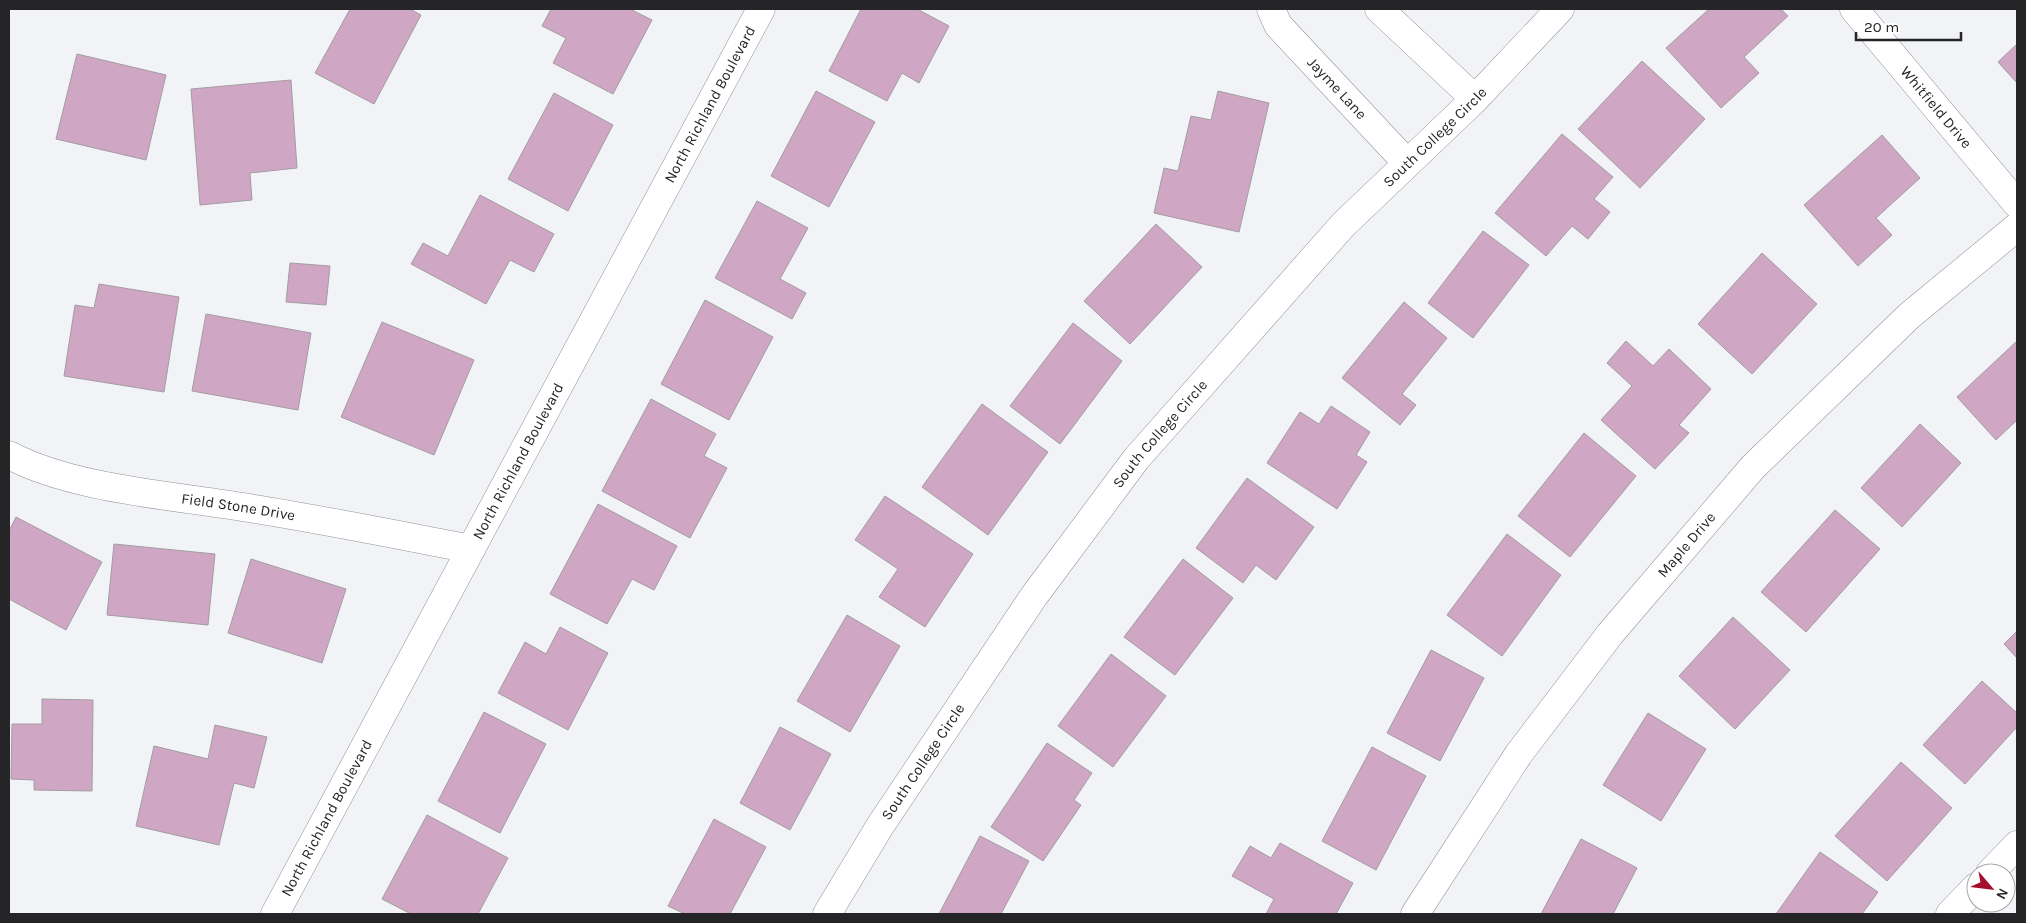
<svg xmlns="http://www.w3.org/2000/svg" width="2026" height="923" font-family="Karla,sans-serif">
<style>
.building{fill:#d0a6c5;stroke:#a19da0}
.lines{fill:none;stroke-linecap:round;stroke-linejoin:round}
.minor-casing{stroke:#929397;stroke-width:29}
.minor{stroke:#fff;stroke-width:28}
.labels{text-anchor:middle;stroke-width:4;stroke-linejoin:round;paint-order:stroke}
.street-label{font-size:15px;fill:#252527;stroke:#fff}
</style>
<rect width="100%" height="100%" fill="#f2f3f7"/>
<g class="building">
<path d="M350,9H410L421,15L374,104L315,73Z"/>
<path d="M551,9H630L652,20L613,94L553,63L566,38L542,26Z"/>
<path d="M861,9H917L949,26L919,83L902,73L887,101L829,71Z"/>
<path d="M1709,9H1781L1788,16L1744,57L1759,73L1721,108L1666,48Z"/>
<path d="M2017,44V83L1998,62Z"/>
<path d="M77,54L166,75L146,160L56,139Z"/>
<path d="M1642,61L1705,119L1640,188L1578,129Z"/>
<path d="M291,80L297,168L250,173L252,200L200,205L191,89Z"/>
<path d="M816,91L875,122L829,207L771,176Z"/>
<path d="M1218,91L1269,103L1239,232L1154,213L1164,168L1178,171L1191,116L1211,120Z"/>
<path d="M554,93L613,125L568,211L508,179Z"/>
<path d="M1562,134L1613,177L1594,199L1610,212L1588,239L1572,226L1546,256L1495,213Z"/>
<path d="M1882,135L1920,178L1876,218L1892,235L1858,266L1804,205Z"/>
<path d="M480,195L554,234L534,272L510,260L486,304L411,264L423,243L448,256Z"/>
<path d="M757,201L808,228L780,279L806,293L792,319L715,278Z"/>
<path d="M1156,224L1202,267L1130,344L1084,301Z"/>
<path d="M1483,231L1529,265L1473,338L1428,303Z"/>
<path d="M1762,253L1817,304L1752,374L1698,324Z"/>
<path d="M290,263L330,266L326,305L286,302Z"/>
<path d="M99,284L179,297L164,392L64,376L75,305L94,308Z"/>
<path d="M705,300L773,337L729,420L661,384Z"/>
<path d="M1404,302L1447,338L1402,394L1416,405L1400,425L1342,378Z"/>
<path d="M206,314L311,333L298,410L192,391Z"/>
<path d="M382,322L474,360L434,455L341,417Z"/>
<path d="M1073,323L1122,361L1060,444L1010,406Z"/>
<path d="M1626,341L1653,366L1669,349L1711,389L1679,425L1689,433L1655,469L1601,420L1632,386L1607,363Z"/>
<path d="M2017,341V420L1996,440L1957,397Z"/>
<path d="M651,399L716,434L704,456L727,468L690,538L602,491Z"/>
<path d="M982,404L1048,452L988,535L922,487Z"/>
<path d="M1331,406L1370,432L1356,455L1367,462L1337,509L1267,463L1300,412L1319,424Z"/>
<path d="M1920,424L1961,463L1902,527L1861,488Z"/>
<path d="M1584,433L1636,476L1570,557L1518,516Z"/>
<path d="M1247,478L1314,527L1276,580L1256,565L1243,583L1196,548Z"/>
<path d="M885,496L973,554L925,627L879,597L898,569L855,540Z"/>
<path d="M598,504L677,546L654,590L632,579L607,624L550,594Z"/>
<path d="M1835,510L1880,549L1806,632L1761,592Z"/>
<path d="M16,517L102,562L66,630L9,599V531Z"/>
<path d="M1507,534L1561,575L1502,656L1447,615Z"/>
<path d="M114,544L215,554L208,625L107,615Z"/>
<path d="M251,559L346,589L322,663L228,633Z"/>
<path d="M1183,559L1233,598L1175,675L1124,637Z"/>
<path d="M847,615L900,646L850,732L797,701Z"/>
<path d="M1733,617L1790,670L1735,729L1679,676Z"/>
<path d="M560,627L608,653L568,730L498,693L525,642L546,654Z"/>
<path d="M2017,631V658L2004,644Z"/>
<path d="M1431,650L1484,678L1440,761L1387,733Z"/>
<path d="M1111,654L1166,696L1113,767L1058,726Z"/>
<path d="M1982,681L2017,713V727L1965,784L1923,745Z"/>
<path d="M42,699L93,700L92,791L34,790V780L11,779L12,724H42Z"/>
<path d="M484,712L546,744L500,833L438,801Z"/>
<path d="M1648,713L1706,749L1661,821L1603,785Z"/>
<path d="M215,725L267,737L254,788L234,783L219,845L136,826L154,746L208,759Z"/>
<path d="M780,727L831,754L790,830L740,803Z"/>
<path d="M1047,743L1092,773L1074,800L1081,805L1043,861L991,827Z"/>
<path d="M1372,747L1426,776L1376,870L1322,841Z"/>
<path d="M1901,762L1952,808L1887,881L1835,836Z"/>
<path d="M427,815L508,858L478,914H411L382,899Z"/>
<path d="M714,819L766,847L730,914H685L668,906Z"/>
<path d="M980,836L1029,861L1001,914H939Z"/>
<path d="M1581,839L1637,868L1613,914H1541Z"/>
<path d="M1280,843L1353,883L1336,914H1266L1274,899L1232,876L1250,846L1271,858Z"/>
<path d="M1820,852L1878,892L1862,914H1776Z"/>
</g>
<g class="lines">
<g class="minor-casing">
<g id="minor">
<path id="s1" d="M1271,9L1278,25L1407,163"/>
<path d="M1379,9L1475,99"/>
<path id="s2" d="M1854,9L2017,204"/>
<path id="s3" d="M9,455C71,488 167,495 236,506C315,518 393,534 471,549"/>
<path d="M1990,873L2017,845"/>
<path id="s4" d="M275,914L761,9"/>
<path id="s5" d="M827,914L880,826L1034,596L1136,459L1343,225L1475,99L1560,9"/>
<path id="s6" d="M1415,914L1518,755L1610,634L1753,467L1909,316L2017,227"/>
<path d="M1950,914L1976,887"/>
</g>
</g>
<use href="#minor" class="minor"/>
</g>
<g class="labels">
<g class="street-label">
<text dy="5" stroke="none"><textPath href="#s1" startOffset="104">Jayme Lane</textPath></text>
<text dy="5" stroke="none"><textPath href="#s4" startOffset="919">North Richland Boulevard</textPath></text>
<text dy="5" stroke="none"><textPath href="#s2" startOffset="128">Whitfield Drive</textPath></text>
<text dy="5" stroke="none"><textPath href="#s5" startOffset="990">South College Circle</textPath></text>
<text dy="5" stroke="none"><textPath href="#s5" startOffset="585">South College Circle</textPath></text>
<text dy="5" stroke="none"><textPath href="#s4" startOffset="514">North Richland Boulevard</textPath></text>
<text dy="5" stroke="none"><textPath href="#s3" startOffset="236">Field Stone Drive</textPath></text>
<text dy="5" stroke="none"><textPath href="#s6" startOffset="459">Maple Drive</textPath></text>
<text dy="5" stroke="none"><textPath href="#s5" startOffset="180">South College Circle</textPath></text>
<text dy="5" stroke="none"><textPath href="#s4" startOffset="109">North Richland Boulevard</textPath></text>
</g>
</g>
<rect width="2026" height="923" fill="none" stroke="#252527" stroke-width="20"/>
<g transform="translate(1991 888) rotate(118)"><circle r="24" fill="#ffffff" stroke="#a8a8a9"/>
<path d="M0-4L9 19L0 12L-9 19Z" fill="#a70e2d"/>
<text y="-8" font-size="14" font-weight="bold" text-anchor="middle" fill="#252527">N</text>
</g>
<path d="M1856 32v8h105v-8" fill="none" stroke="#252527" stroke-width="2.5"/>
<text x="1864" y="32" font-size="15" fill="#252527" stroke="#ffffff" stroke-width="4" paint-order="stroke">20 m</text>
</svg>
